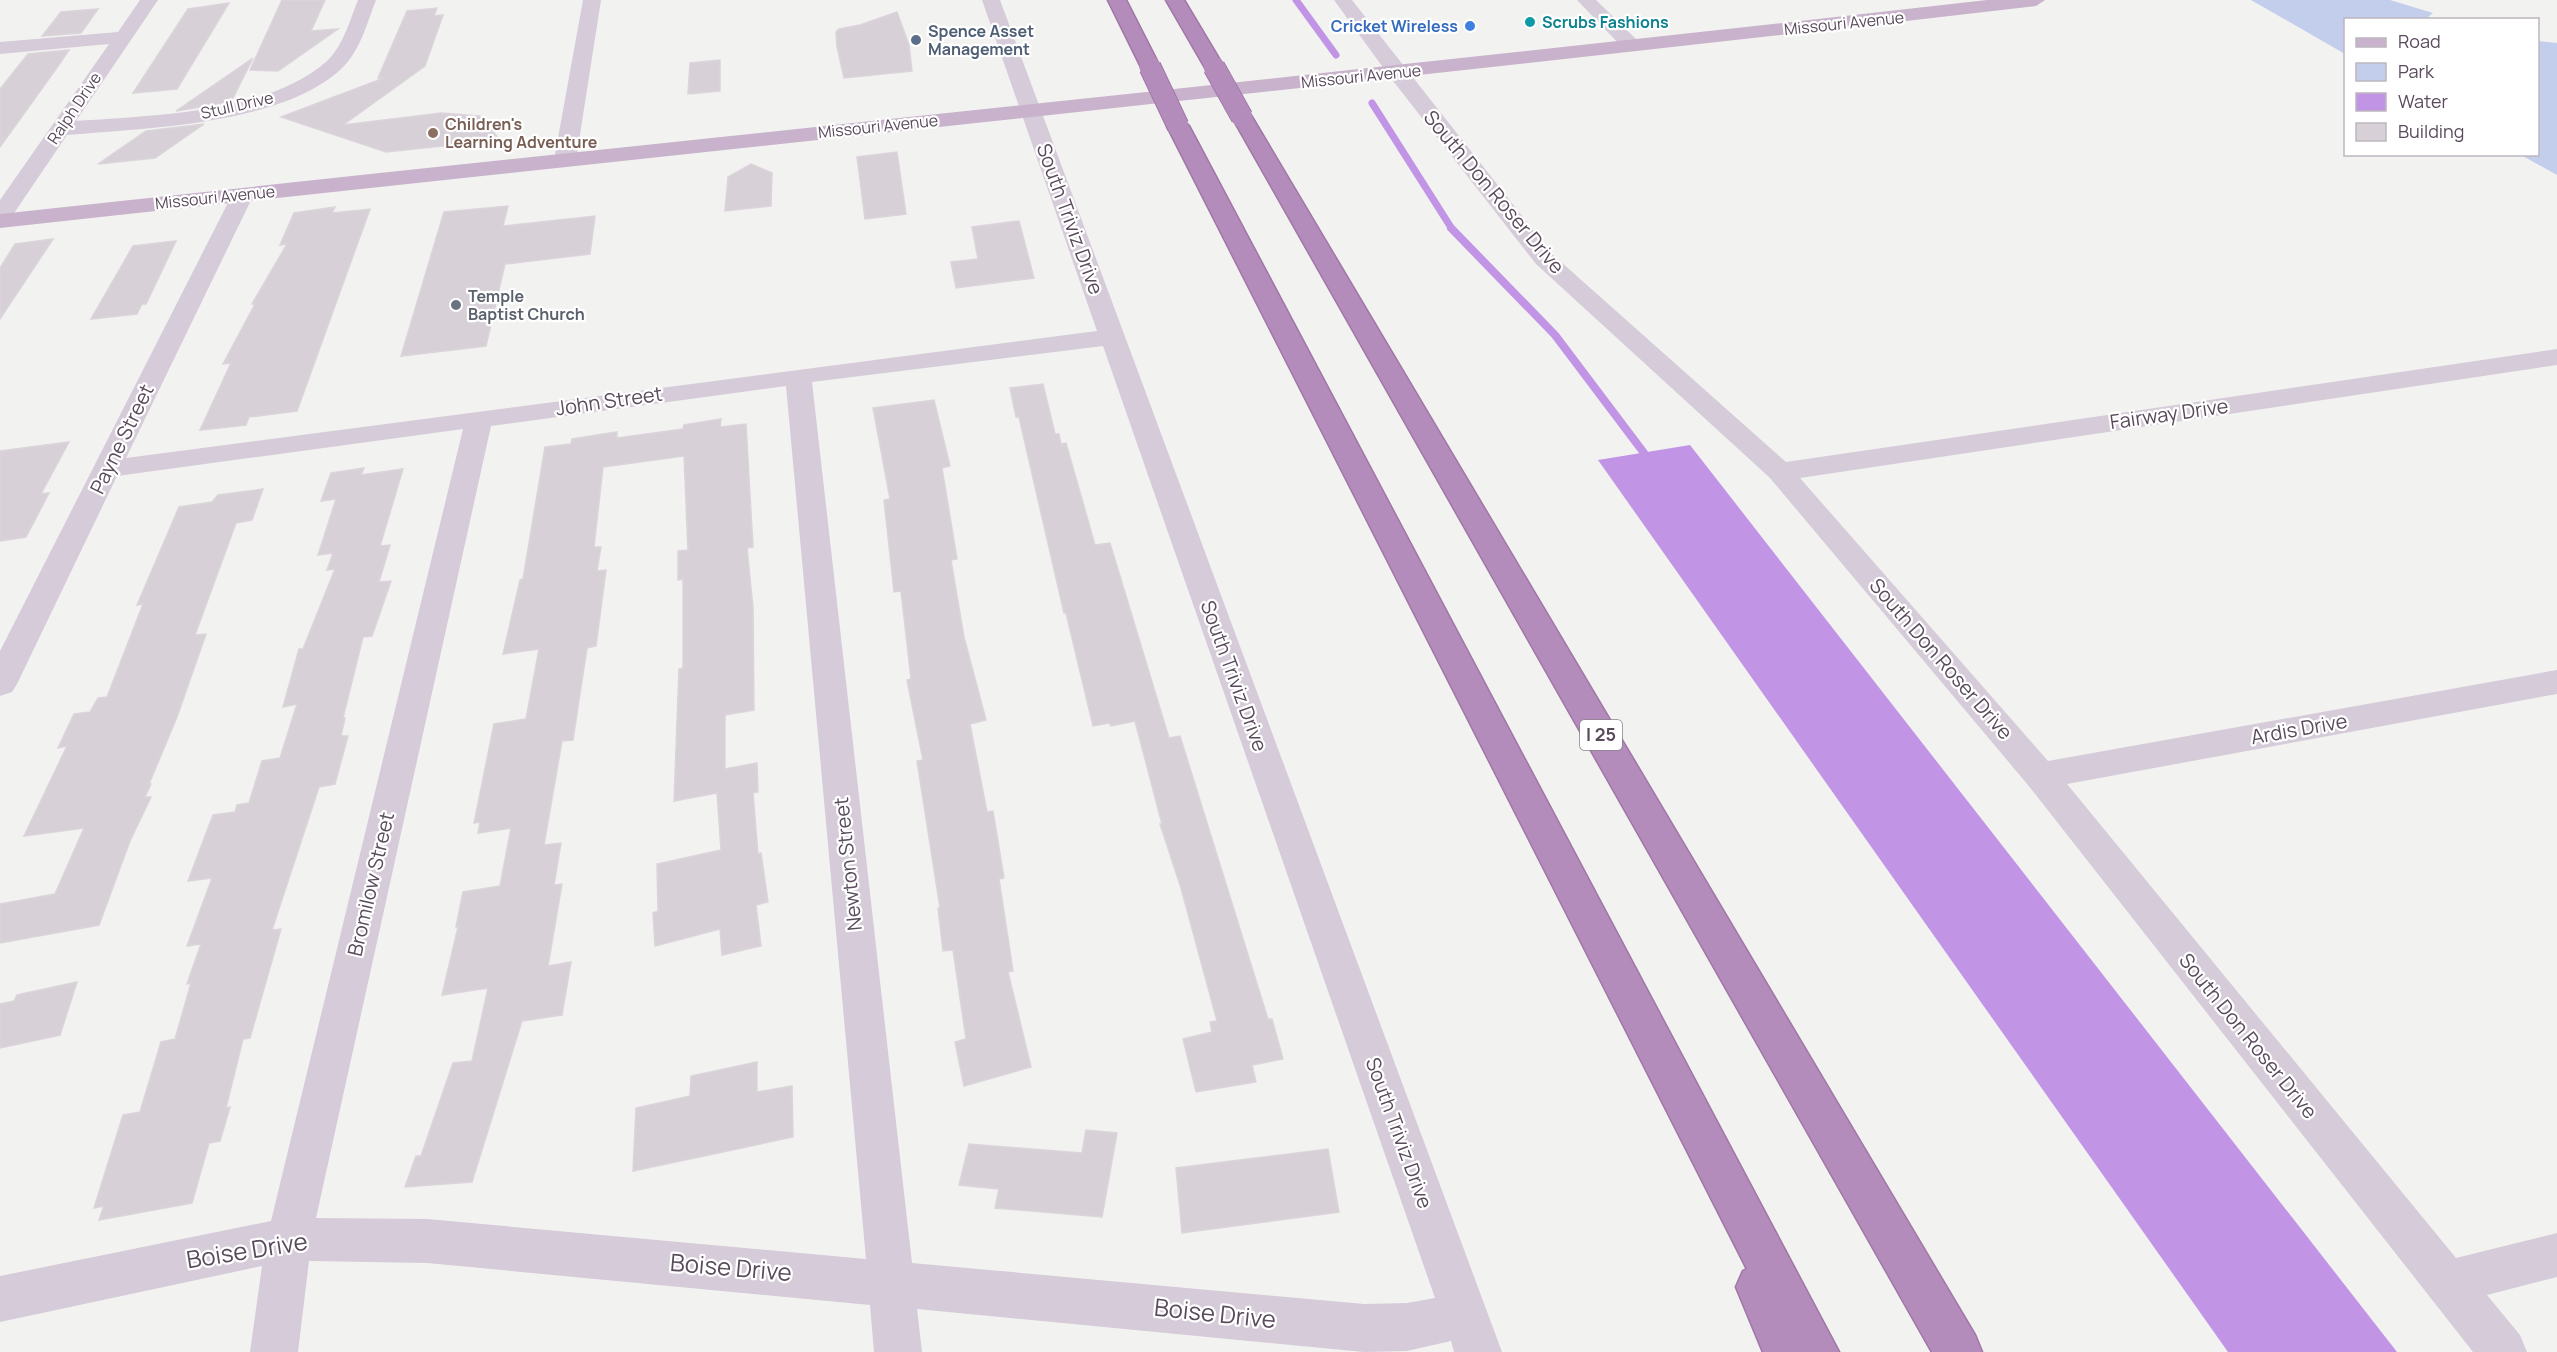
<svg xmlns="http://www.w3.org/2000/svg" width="2557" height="1352" font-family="Manrope,sans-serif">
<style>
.green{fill:#c3ceec}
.water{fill:#c194e5}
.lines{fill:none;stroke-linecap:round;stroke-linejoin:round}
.stream-far1{stroke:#c194e5;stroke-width:7}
.stream{stroke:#c194e5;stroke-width:8}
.building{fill:#d7d0d7;stroke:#dbd5db;stroke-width:1.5}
.highway-casing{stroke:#a077a6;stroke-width:3}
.minor{fill:#d6cbd9;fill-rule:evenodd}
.major{fill:#c8b2cc;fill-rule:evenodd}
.highway{fill:#b48cbb;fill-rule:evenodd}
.highway-bridge-casing{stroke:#a077a6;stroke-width:23;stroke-linecap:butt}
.highway-bridge{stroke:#b48cbb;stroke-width:21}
.culture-dot{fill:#0f9aa8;stroke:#fff;stroke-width:2}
.shop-dot{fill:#3f7fe0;stroke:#fff;stroke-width:2}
.service-dot{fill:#5c6f8a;stroke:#fff;stroke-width:2}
.education-dot{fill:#8d6e63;stroke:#fff;stroke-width:2}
.worship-dot{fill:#6b7280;stroke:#fff;stroke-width:2}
.labels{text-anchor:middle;stroke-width:4.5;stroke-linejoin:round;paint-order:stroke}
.far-culture-label{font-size:16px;font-weight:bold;fill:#0d838f;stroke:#fff;text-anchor:start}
.far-street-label{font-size:16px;fill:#594a5c;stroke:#fff}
.far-shop-label{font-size:16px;font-weight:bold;fill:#366cbe;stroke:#fff;text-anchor:end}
.far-service-label{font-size:16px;font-weight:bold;fill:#4e5e75;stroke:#fff;text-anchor:start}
.far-education-label{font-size:16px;font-weight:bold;fill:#785e54;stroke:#fff;text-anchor:start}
.far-worship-label{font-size:16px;font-weight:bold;fill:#5b616d;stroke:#fff;text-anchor:start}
.shield{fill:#fff;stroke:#8b808d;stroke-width:1.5}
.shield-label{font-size:18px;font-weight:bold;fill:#594a5c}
.street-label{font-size:20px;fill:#594a5c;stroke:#fff}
.near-street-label{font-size:24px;fill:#594a5c;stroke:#fff}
</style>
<rect width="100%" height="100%" fill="#f2f2f0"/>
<g class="green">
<path d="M2251,0H2390L2433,13L2428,17L2436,19L2346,20L2345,54Z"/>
<path d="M2538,41L2557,43V175L2521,155L2538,154Z"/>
</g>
<path class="water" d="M1690,445L2397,1352H2228L1598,460Z"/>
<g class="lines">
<g class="stream-far1">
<path d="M1296,0L1336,55"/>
<path d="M1372,103L1452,229"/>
</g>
<path class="stream" d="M1451,228L1555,335L1644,453"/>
</g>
<g class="building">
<path d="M282,0H325L311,31L338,29L278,71L250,70Z"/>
<path d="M229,3L177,89L133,93L188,9Z"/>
<path d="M437,8L434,16L443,15L425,66L343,125L441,113L480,116L500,140L386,152L281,117L384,78H378L407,11Z"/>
<path d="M98,9L81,33L42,36L61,12Z"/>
<path d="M897,12L909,45L912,71L844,78L837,47L836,32L839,29L860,25Z"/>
<path d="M69,50L56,69L0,147V89L28,54Z"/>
<path d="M253,58L231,102L176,111Z"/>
<path d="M720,60V91L688,94L690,63Z"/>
<path d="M204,124L155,158L98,164L146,131Z"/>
<path d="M897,152L906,214L865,219L857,157Z"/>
<path d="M751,164L772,173L771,206L725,211L728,177Z"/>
<path d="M508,206L503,226L595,216L590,254L505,264L486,346L401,356L444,212Z"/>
<path d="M335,207L332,213L370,209L297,411L249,417L246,425L200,430L231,363L223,364L255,304H252L287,244L280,245L294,213Z"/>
<path d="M1019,221L1034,278L956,288L951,262L978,259L972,227Z"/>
<path d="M53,239L0,319V268L15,244Z"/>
<path d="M176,241L146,304H142L137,314L91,319L133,246Z"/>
<path d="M1043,384L1055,434H1059L1061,444L1066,443L1095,545L1110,543L1169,738L1180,736L1268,1019H1272L1283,1059L1252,1065L1256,1082L1196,1092L1183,1039L1212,1032L1210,1022L1217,1021L1181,888L1160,824H1162L1135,721L1111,726L1109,723L1093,726L1066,613H1064L1019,417H1016L1010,388Z"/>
<path d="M934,400L950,466L942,468L957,559L951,560L964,637L986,720L970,724L987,812L993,811L1004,878L999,879L1013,971L1008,972L1031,1067L964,1086L955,1042L966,1039L953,950L943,951L938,908H940L917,761L923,760L907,680L911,679L901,591L894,592L884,500L890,499L873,408Z"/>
<path d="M721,419L720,427L746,424L753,547L747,548L753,608L754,710L725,715V769L757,763L758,792L753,793L758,854L761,853L768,902L756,905L761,946L722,955L720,929L655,946L653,913L658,911L657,864L721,850L717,793L674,801L679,669L683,668V579L678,580V551L688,550L684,456L603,467L594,547H601L597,571L606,570L596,646L587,648L573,740L562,741L544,845L561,843L554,885L562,884L548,966L571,962L562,1015L522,1021L472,1182L405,1187L416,1156H421L453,1063L472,1061L488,988L442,995L458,927H456L463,892L500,886L511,828L478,833L480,822L474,823L494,724L526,719L539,649L503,654L520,580L523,579L545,447L571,444L572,439L617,432V438L683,429L684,425Z"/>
<path d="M69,442L41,494L49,493L26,537L0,541V451Z"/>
<path d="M364,468L361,475L403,469L380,546L390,545L379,582L391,581L372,636L363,637L343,718H345L341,736H348L335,784L319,787L272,930L281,929L250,1038L243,1039L226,1108L230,1107L220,1141L209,1143L192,1203L99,1220L104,1206L94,1208L123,1115L140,1112L161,1042L175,1039L191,983L187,984L201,944L187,946L212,878L188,881L213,815L235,812L237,805L249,803L262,761L280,758L297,704L283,707L299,649H303L335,569L327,570L333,553L318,555L336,499L321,501L331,473Z"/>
<path d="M263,489L252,520L236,523L195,635L206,634L177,717L149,784H151L145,797H151L130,841L99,925L0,943V904L55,894L84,828L24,836L67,746L58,748L74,714L90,712L98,698L107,697L143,604L137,605L179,507L212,502L218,495Z"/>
<path d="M77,982L60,1035L0,1048V1004L14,1001L17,995Z"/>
<path d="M757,1062V1092L792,1086L793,1137L633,1171L636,1108L690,1096L691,1076Z"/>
<path d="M1086,1130L1117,1133L1102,1217L995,1208L999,1189L959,1185L969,1144L1082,1153Z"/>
<path d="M1328,1149L1339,1212L1182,1233L1176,1168Z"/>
</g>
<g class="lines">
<g class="highway-casing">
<g id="highway">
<path d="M1108,0H1126L1160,67L1157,71H1143Z"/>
<path d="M1166,0H1184L1224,67L1221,71H1207Z"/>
<path d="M1242,111L1249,113L1252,117L1975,1335L1982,1352H1932L1232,117L1235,113Z"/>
<path d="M1178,120L1185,122L1189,126L1839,1352H1763L1736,1287L1743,1271L1747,1269L1167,126L1171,122Z"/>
</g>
</g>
<g class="minor">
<path d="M140,0H158L76,121C152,115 267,114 327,61C343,46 350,20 358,0H376C367,23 360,52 341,69C281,125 145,128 67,135L8,222L0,224V200L109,44L0,54V42L118,32Z"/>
<path d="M583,0H601L576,160L573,165H557L554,160Z"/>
<path d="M982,0H1000L1502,1352H1454L1451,1341L1407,1351L1364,1352L917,1309L922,1352H874L870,1305L427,1263L309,1261L298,1352H250L262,1266L0,1322V1276L271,1221L463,429L117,476L17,684L12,692L0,696V651L235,189H251L254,194L126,458L1097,331ZM1103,346L1435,1298L1407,1303L1364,1304L912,1263L812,382ZM786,386L866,1259L427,1219L316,1218L491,426Z"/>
<path d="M1334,0H1352L1552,254L1786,462L2557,349V365L1800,478L2048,761L2557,670V694L2067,784L2456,1258L2557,1233V1277L2487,1295L2520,1335L2527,1352H2473L2028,785L1770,478L1536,264L1390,77Z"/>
<path d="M1577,0H1596L1639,42L1642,46L1639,50H1625Z"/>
</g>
<path class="major" d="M1987,0H2045L2036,6C1358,84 679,154 0,228V214C662,142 1325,75 1987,0Z"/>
<use href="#highway" class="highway"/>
<g class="highway-bridge-casing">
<g id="highway-bridge">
<path d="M1150,67L1178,126"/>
<path d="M1214,67L1242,117"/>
</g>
</g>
<use href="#highway-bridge" class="highway-bridge"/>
</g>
<circle class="culture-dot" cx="1530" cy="22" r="6"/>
<circle class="shop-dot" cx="1470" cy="26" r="6"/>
<circle class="service-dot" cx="916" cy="40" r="6"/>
<circle class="education-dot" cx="433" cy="133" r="6"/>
<circle class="worship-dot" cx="456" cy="305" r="6"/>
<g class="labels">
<g class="far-culture-label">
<text x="1542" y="28">Scrubs Fashions</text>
</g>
<g class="far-street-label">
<text transform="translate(1844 23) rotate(-6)" y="6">Missouri Avenue</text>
<text transform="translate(1361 76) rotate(-6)" y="6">Missouri Avenue</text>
<text transform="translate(237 105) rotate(-13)" y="6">Stull Drive</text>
<text transform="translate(74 108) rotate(-56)" y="6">Ralph Drive</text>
<text transform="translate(878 126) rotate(-6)" y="6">Missouri Avenue</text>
<text transform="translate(215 197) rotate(-6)" y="6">Missouri Avenue</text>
</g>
<g class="far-shop-label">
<text x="1458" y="32">Cricket Wireless</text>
</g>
<g class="far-service-label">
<text x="928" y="37">Spence Asset<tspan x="928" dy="18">Management</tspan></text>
</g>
<g class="far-education-label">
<text x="445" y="130">Children's<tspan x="445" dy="18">Learning Adventure</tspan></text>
</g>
<g class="far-worship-label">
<text x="468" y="302">Temple<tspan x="468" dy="18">Baptist Church</tspan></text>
</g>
<rect class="shield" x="1580" y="720" width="42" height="30" rx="4.5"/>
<g class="shield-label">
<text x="1601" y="741">I 25</text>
</g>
<g class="street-label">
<text transform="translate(1494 192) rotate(50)" y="7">South Don Roser Drive</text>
<text transform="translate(1070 219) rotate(70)" y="7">South Triviz Drive</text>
<text transform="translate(609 401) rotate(-8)" y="7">John Street</text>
<text transform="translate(2169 414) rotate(-8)" y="7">Fairway Drive</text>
<text transform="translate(122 439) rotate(-64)" y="7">Payne Street</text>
<text transform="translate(1941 659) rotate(49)" y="7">South Don Roser Drive</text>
<text transform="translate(1234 676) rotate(70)" y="7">South Triviz Drive</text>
<text transform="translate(2299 729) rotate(-10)" y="7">Ardis Drive</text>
<text transform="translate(848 864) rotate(-96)" y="7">Newton Street</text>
<text transform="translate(371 884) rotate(-77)" y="7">Bromilow Street</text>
<text transform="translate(2248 1036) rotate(51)" y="7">South Don Roser Drive</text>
<text transform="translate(1399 1133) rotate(70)" y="7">South Triviz Drive</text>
</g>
<g class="near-street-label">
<text transform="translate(247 1251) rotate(-9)" y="8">Boise Drive</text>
<text transform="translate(731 1268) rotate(5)" y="8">Boise Drive</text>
<text transform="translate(1215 1314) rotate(6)" y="8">Boise Drive</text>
</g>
</g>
<rect x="2344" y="18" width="195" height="138" fill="#ffffff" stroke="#bdb7be" stroke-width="1.5"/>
<rect x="2356" y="38" width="30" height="9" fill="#c8b2cc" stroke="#bdb7be" stroke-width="1.5"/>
<text x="2398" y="48" font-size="18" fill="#594a5c">Road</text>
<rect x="2356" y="63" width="30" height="18" fill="#c3ceec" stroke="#bdb7be" stroke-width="1.5"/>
<text x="2398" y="78" font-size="18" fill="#594a5c">Park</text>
<rect x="2356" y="93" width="30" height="18" fill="#c194e5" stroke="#bdb7be" stroke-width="1.5"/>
<text x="2398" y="108" font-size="18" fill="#594a5c">Water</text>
<rect x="2356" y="123" width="30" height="18" fill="#d7d0d7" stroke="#bdb7be" stroke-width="1.5"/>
<text x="2398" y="138" font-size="18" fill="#594a5c">Building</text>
</svg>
